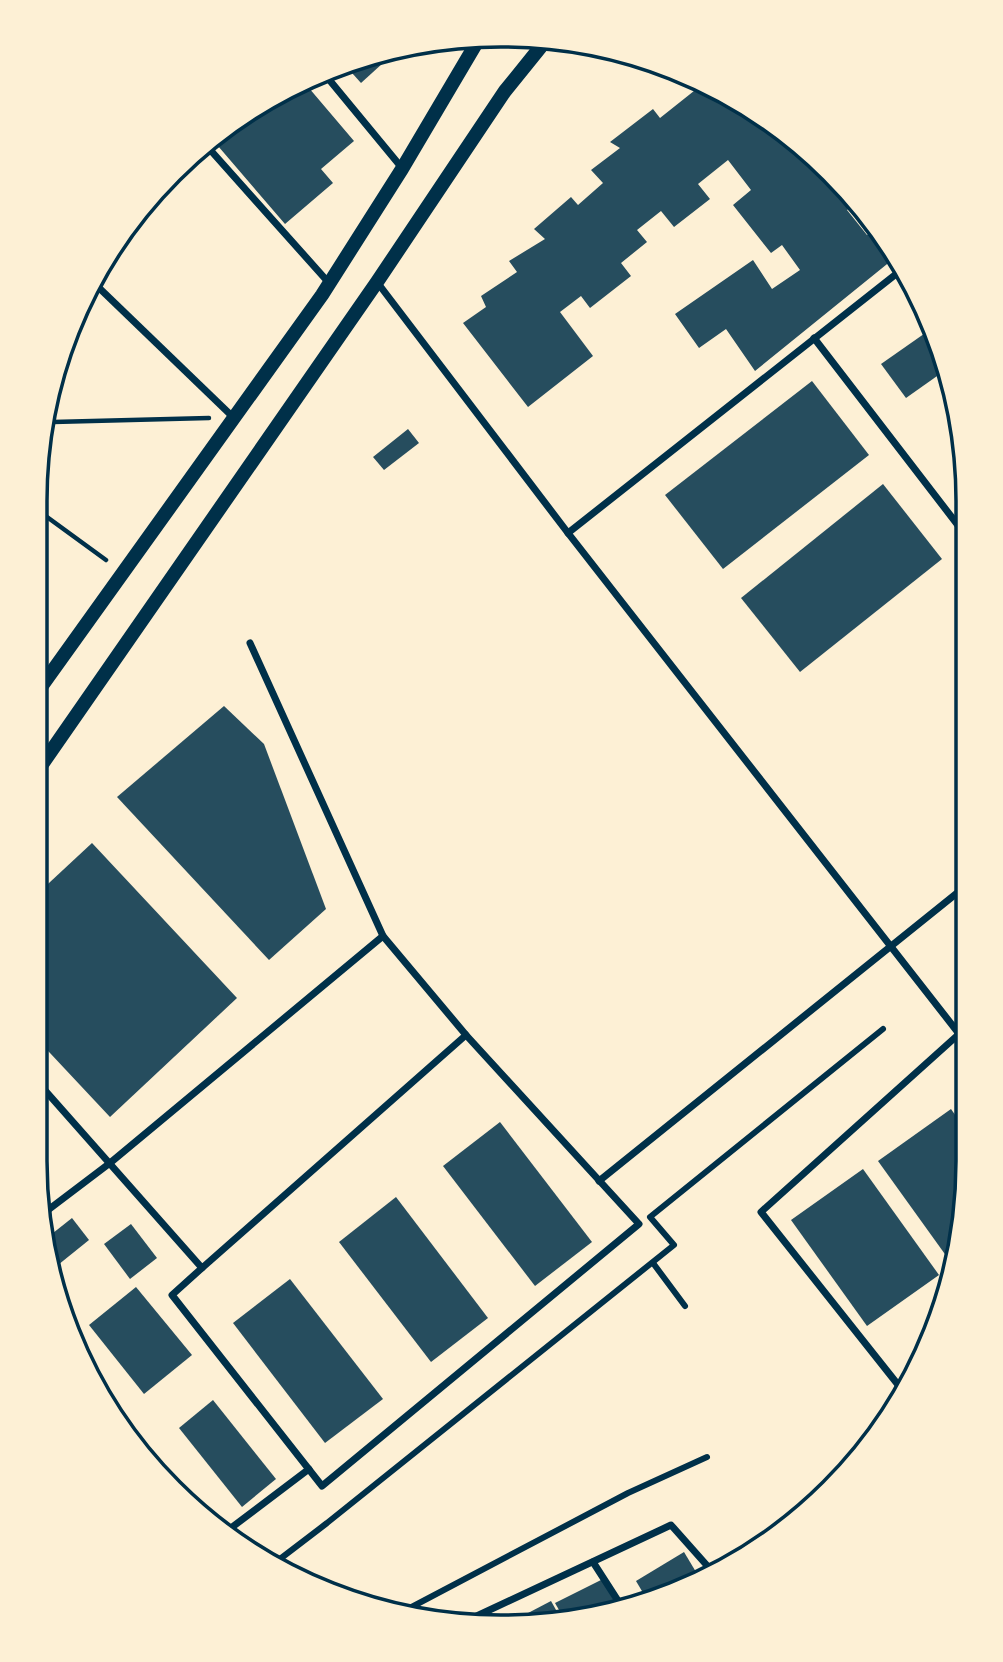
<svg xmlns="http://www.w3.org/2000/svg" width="1003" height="1662" font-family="'DejaVu Sans',sans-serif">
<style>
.building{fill:#264d5e}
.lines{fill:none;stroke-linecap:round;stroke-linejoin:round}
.path{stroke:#003049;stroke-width:4.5}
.pedestrian{stroke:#003049;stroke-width:6}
.minor{stroke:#003049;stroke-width:7}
.secondary{stroke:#003049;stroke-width:14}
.rim{fill:none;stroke:#003049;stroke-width:3.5}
</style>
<rect width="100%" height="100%" fill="#fdf0d5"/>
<g class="building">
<path d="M375,55L383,63L361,83L344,64Z"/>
<path d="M303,81L354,141L321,169L333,183L285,224L212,139L243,113Z"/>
<path d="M704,83L761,114L797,145L812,165L816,162L852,194L858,202L847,210L867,235L877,229L897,256L755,371L726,329L699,348L675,314L753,260L772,289L800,270L782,245L771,253L733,205L751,190L728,160L698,184L710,199L674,227L661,211L637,230L647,242L621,263L631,276L590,308L581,296L560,312L593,356L528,407L463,323L486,307L481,296L517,272L509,261L545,239L534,229L571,197L578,205L603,183L591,170L620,148L610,142L653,109L660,118Z"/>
<path d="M931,329L947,369L906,398L881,364Z"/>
<path d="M812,381L869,455L723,569L665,495Z"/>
<path d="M408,429L419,443L384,470L373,457Z"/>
<path d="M883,484L942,559L800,672L741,598Z"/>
<path d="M224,706L264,744L326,909L269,960L117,797Z"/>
<path d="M92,843L237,998L110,1117L35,1037V896Z"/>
<path d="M951,1109L967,1132V1191L952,1264L878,1161Z"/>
<path d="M500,1122L592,1242L535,1286L443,1166Z"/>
<path d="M863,1169L939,1275L867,1326L791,1220Z"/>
<path d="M396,1197L488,1318L431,1362L339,1242Z"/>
<path d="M72,1218L89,1240L53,1269L48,1237Z"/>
<path d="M131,1224L157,1258L130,1279L104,1244Z"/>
<path d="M290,1279L383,1399L325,1443L233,1323Z"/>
<path d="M136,1287L192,1355L144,1394L89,1325Z"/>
<path d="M925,1347L924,1349L915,1368L909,1359Z"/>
<path d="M213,1400L276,1479L242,1507L179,1428Z"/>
<path d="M684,1552L699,1577L649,1603L636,1581Z"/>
<path d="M603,1579L618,1608L563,1617L555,1603Z"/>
<path d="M551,1601L560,1617L503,1627V1626Z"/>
</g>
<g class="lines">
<g class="path">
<path d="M53,422L209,418"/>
<path d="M36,509L106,560"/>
</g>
<g class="pedestrian">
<path d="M653,1263L685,1306"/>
<path d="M276,1562L327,1523L674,1245L650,1217L883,1029"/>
<path d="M404,1611L628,1493L707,1457"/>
</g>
<g class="minor">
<path d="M322,71L402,168"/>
<path d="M205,144L329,283"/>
<path d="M377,282L568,533L967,1044"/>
<path d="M94,283L234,418"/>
<path d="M814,338L967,537"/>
<path d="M568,533L905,267"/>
<path d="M35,1079L202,1268L466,1035"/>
<path d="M599,1181L967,885"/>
<path d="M44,1213L110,1163L383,936"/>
<path d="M202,1268L172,1295L322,1486L639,1224L466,1035L383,936L250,643"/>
<path d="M903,1391L761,1212L959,1034"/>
<path d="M116,1415L172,1485"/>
<path d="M223,1534L309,1469"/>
<path d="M593,1562L622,1607"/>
<path d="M466,1621L671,1525L711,1570"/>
</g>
<g class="secondary">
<path d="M36,694L322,295L402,169L480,37"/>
<path d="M36,773L377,282L505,91L547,39"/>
</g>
</g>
<path d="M0 0H1003V1662H0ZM501 47H502A454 454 0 0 1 956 501V1161A454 454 0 0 1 502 1615H501A454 454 0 0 1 47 1161V501A454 454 0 0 1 501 47Z" fill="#fdf0d5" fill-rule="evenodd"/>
<path class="rim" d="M501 47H502A454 454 0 0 1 956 501V1161A454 454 0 0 1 502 1615H501A454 454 0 0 1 47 1161V501A454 454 0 0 1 501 47Z"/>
</svg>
